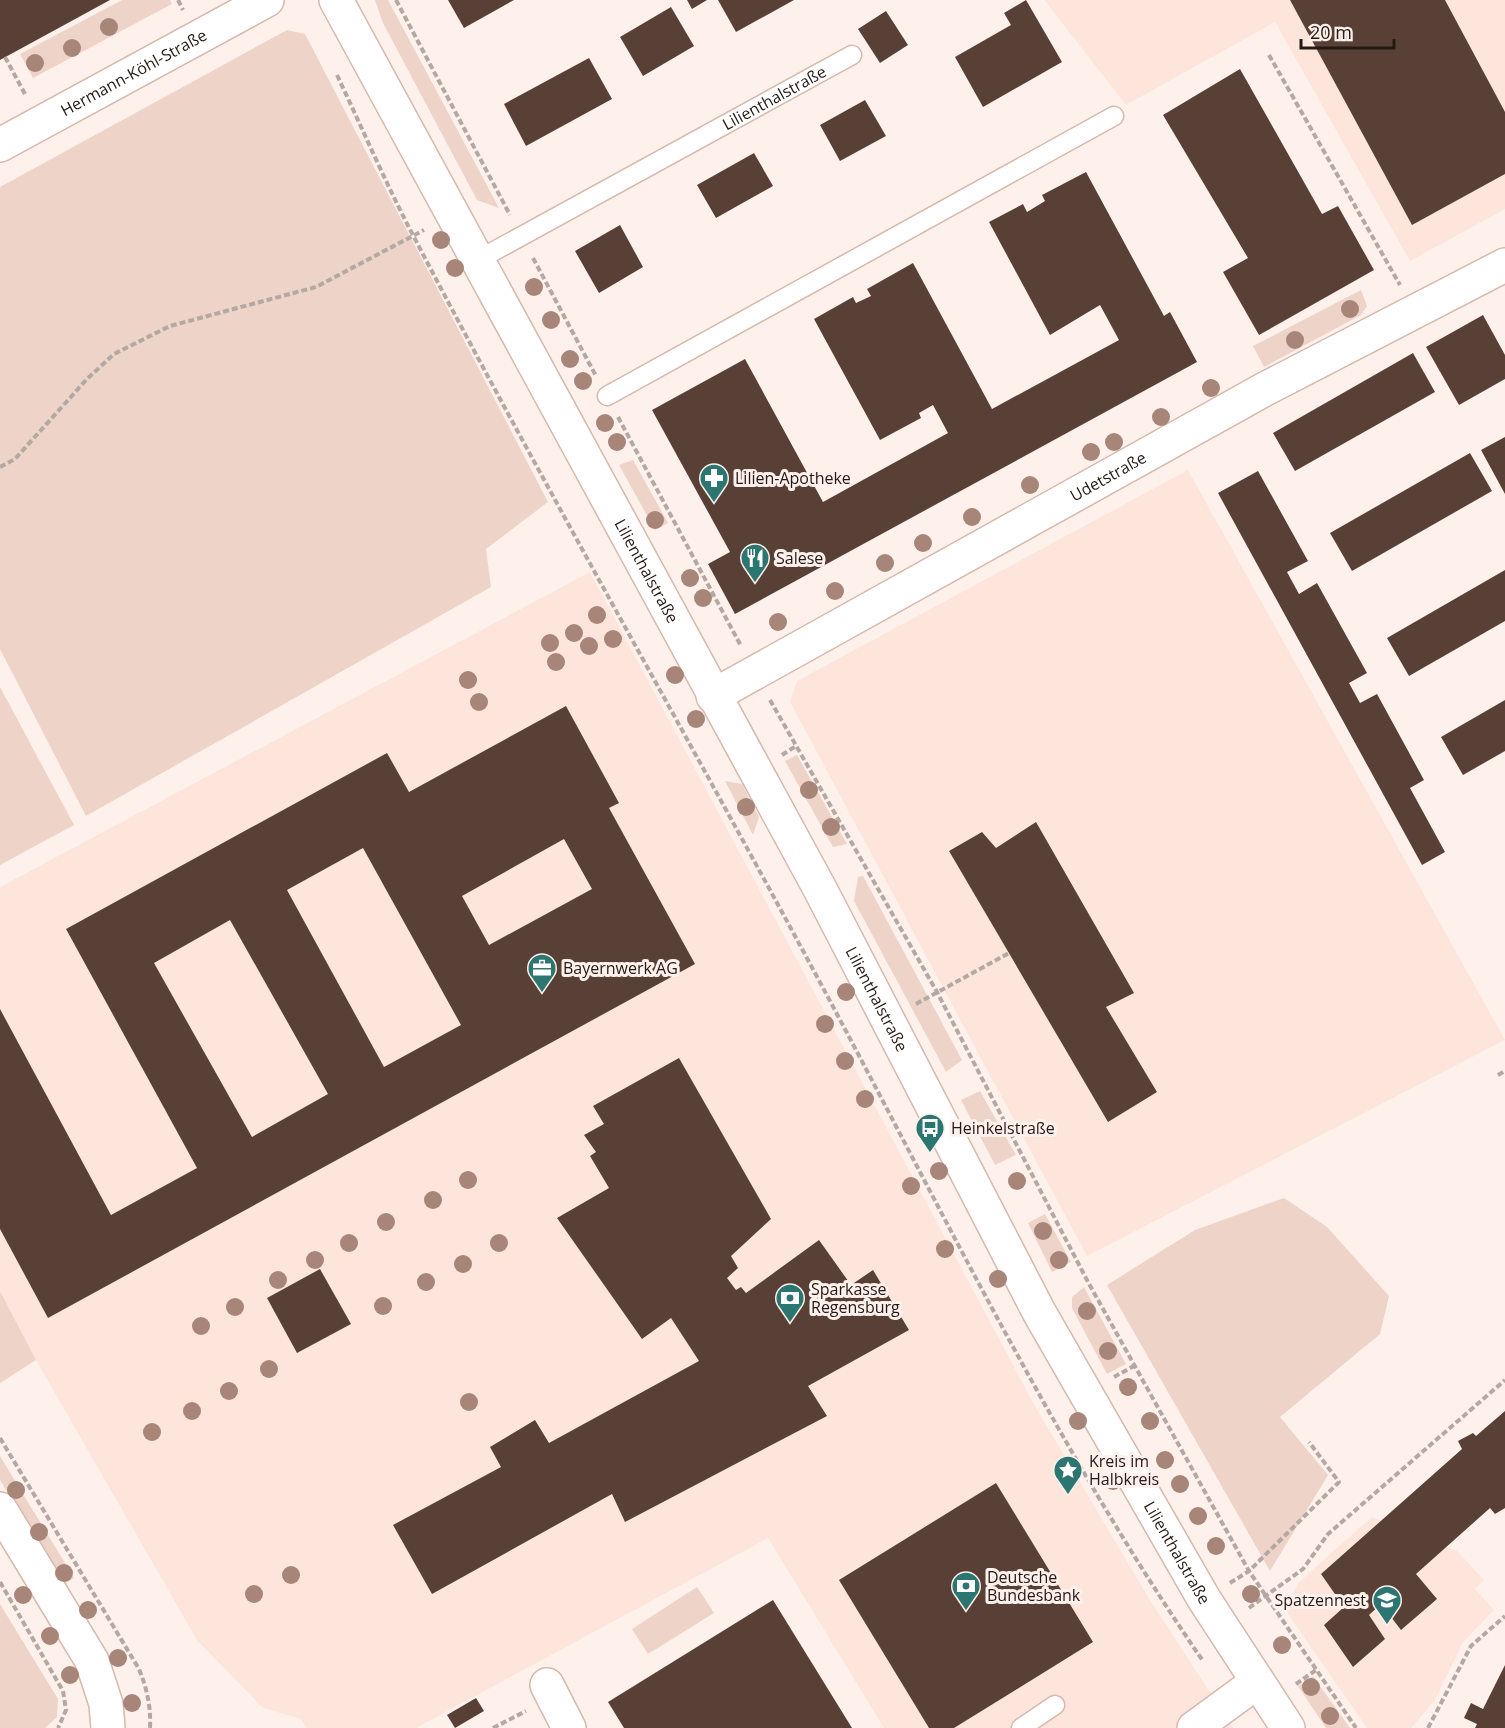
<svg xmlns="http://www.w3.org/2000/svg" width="1505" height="1728" font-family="'Open Sans',sans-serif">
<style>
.built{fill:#fde5dc}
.green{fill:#eed3c9}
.building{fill:#594037;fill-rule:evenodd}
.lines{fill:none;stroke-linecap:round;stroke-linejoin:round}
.service-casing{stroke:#d6b8ad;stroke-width:21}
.minor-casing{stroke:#d6b8ad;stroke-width:36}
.tertiary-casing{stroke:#d6b8ad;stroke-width:36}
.path{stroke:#b4a8a3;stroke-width:4;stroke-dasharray:6 3;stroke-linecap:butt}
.service{stroke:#fff;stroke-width:18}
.minor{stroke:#fff;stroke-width:33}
.tertiary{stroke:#fff;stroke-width:33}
.tree{fill:#a78578}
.labels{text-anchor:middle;stroke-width:6;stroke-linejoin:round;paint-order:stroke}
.street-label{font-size:16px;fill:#241915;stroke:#fef1ec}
.poi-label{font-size:16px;fill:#241915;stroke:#fef1ec;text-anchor:start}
</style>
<rect width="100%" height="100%" fill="#fef1ec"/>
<g class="built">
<path d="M1044,0H1505V209L1410,261L1275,22L1126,105Z"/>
<path d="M1188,470L1505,1040L1087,1256L790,702L797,681Z"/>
<path d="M590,572L1036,1408L1150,1600L1233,1728H884L768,1538L416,1728H307L301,1719L263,1708L197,1640L36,1360L0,1291V887Z"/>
<path d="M1372,1517L1457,1551L1484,1580L1475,1589L1494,1610L1463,1642L1435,1700L1411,1728H1367L1286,1611L1298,1583Z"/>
</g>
<g class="green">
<path d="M122,0H170L172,4L33,78L20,54Z"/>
<path d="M375,0H388L499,208L477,200L383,23Z"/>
<path d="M287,30L305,34L548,502L486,549L491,587L86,816L0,649V187Z"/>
<path d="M1361,290L1367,306L1361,315L1264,367L1253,346Z"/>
<path d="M633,460L668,523L655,530L619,465Z"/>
<path d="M0,687L74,825L0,865Z"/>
<path d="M797,755L847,844L833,847L785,761Z"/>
<path d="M725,781L742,784L759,817L753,835Z"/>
<path d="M863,876L962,1060L946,1072L854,901L858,877Z"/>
<path d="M980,1091L1016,1155L995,1165L961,1100Z"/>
<path d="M1284,1198L1327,1227L1389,1296L1380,1334L1280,1417L1328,1475L1270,1571L1107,1285L1195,1230Z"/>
<path d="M1045,1214L1071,1262L1052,1272L1028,1223Z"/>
<path d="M1084,1287L1126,1364L1107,1374L1072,1308V1297Z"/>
<path d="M0,1291L36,1360L0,1383Z"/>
<path d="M0,1456L74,1578L63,1585L0,1480Z"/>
<path d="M697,1587L714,1613L648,1654L632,1629Z"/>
<path d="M0,1604L58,1699L57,1717L45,1728H0Z"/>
<path d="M1313,1676L1350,1728H1326L1298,1686Z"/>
</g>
<g class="building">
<path d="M0,0H110L0,60Z"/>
<path d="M448,0H514L464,28Z"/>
<path d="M687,0H707L692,9Z"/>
<path d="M718,0H794L736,32Z"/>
<path d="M1026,0L1062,62L983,107L955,57L1011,25L1004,13Z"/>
<path d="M1290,0H1445L1505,112V174L1412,225Z"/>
<path d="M671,7L694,46L643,76L620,37Z"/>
<path d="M886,11L908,45L880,63L858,29Z"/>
<path d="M589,58L612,99L526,146L504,104Z"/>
<path d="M1240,69L1322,214L1338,206L1374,270L1259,335L1223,272L1248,258L1163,115Z"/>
<path d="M865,100L886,136L840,161L820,125Z"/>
<path d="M754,153L773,186L716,218L697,185Z"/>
<path d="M1086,172L1164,316L1170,312L1197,362L735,614L708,564L730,552L652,410L745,359L823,502L948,433L933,405L919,413L921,418L880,440L814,319L853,297L856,303L871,296L867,289L913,263L992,409L1119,340L1100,305L1050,335L989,222L1023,204L1027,212L1045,201L1042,195Z"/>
<path d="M620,225L643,267L599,293L575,251Z"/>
<path d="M1483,315L1505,355V379L1459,405L1426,347Z"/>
<path d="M1413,353L1435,392L1295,471L1273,433Z"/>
<path d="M1505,437V494L1481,450Z"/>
<path d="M1470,453L1492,491L1352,571L1330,533Z"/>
<path d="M1258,471L1308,561L1287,572L1299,594L1317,583L1367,673L1349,683L1360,703L1377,694L1424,780L1410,788L1445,852L1422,865L1218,493Z"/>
<path d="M1505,570V621L1409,676L1387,638Z"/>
<path d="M1505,700V751L1463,775L1441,737Z"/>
<path d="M566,706L619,803L609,808L695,964L48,1318L0,1229V1009L111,1215L197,1168L66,929L387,753L409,792ZM564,839L592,889L489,945L462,896ZM363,848L461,1025L384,1067L287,890ZM230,920L328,1094L252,1137L154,963Z"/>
<path d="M1036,822L1134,993L1106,1007L1157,1092L1108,1122L949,851L982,832L996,848Z"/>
<path d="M679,1058L771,1219L731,1256L738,1268L727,1278L736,1290L741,1287L746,1293L819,1240L851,1285L873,1270L909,1330L808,1386L827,1416L625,1522L612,1494L432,1594L393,1525L501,1467L490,1447L535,1420L549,1443L699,1361L671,1318L642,1339L557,1218L609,1188L590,1156L596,1152L584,1135L604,1124L593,1106Z"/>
<path d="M320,1269L351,1324L297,1353L267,1298Z"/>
<path d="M1505,1411V1508L1495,1514L1490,1508L1416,1574L1437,1599L1401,1630L1381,1604L1369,1615L1385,1639L1353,1667L1324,1625L1344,1607L1321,1574L1462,1449L1458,1441L1473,1433L1476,1436Z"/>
<path d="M996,1483L1093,1642L954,1728H929L839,1580Z"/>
<path d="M773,1600L852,1728H624L608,1702Z"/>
<path d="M1505,1665V1728H1475L1477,1724L1464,1718L1471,1703L1483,1709Z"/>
<path d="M476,1698L484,1711L455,1728L447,1715Z"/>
</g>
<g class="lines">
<g class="service-casing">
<g id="service">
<path id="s1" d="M476,261L852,55"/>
<path d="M607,396L1114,116"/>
<path d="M1021,1728L1055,1705"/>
</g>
</g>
<g class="minor-casing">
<g id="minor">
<path id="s2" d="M713,696L1265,389L1505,265"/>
<path d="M547,1685L569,1728"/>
<path d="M1194,1728L1257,1682"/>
</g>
</g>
<g class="tertiary-casing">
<g id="tertiary">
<path id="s3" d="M336,0L820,889L1039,1312L1204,1599L1288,1728"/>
<path id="s4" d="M0,145L267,0"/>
<path d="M0,1509L92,1661L106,1704L108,1728"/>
</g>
</g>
<g class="path">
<path d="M178,0L183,10"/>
<path d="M396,0L510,215"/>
<path d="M1269,55L1400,285"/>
<path d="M5,57L26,96"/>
<path d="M337,75C363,130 387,186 415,239C544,486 683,728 815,973C940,1205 1053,1443 1203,1661"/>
<path d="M533,258L596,376"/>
<path d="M618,417L741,646"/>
<path d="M0,467L15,459L87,379L114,354L170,326L316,287L424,230"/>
<path d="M770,700L937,992L1088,1282L1249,1571L1356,1728"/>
<path d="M782,755L796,746"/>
<path d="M916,1004L1009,953"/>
<path d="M1498,1075L1505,1071"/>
<path d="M1114,1377L1134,1366"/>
<path d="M0,1438L139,1669C147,1689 151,1706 150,1728"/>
<path d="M0,1582L63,1691L66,1710L58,1728"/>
<path d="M1230,1583L1249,1571L1339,1482L1309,1442"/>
<path d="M1249,1608L1303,1569L1328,1534L1505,1380"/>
<path d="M1296,1684L1316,1670"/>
<path d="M493,1728L526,1711"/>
<path d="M1428,1728L1471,1646L1505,1616"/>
</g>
<use href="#service" class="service"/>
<use href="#minor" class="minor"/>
<use href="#tertiary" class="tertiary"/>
</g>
<g class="tree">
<circle cx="109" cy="27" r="9"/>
<circle cx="72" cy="48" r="9"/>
<circle cx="35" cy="63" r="9"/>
<circle cx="441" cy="240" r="9"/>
<circle cx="455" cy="268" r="9"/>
<circle cx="534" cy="287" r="9"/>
<circle cx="1350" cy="309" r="9"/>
<circle cx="551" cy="320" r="9"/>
<circle cx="1295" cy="340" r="9"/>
<circle cx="570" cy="359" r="9"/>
<circle cx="583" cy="381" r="9"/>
<circle cx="1211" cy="388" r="9"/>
<circle cx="1161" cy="417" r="9"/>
<circle cx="605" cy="423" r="9"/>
<circle cx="617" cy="442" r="9"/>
<circle cx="1114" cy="442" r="9"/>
<circle cx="1091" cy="452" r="9"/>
<circle cx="1030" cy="485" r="9"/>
<circle cx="972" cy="517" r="9"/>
<circle cx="655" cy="520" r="9"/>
<circle cx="923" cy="543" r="9"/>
<circle cx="885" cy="563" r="9"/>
<circle cx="690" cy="578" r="9"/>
<circle cx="835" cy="591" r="9"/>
<circle cx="703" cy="598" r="9"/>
<circle cx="597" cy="615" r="9"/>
<circle cx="778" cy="622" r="9"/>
<circle cx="574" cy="633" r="9"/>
<circle cx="613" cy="639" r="9"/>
<circle cx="550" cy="643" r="9"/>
<circle cx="589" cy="646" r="9"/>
<circle cx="556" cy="662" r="9"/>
<circle cx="675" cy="675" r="9"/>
<circle cx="468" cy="680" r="9"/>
<circle cx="479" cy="702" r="9"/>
<circle cx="696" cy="719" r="9"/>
<circle cx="809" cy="790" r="9"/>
<circle cx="746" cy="807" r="9"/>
<circle cx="831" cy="827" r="9"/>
<circle cx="846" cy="992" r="9"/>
<circle cx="825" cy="1024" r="9"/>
<circle cx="845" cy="1061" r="9"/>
<circle cx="865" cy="1099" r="9"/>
<circle cx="939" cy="1171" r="9"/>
<circle cx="468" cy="1180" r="9"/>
<circle cx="1017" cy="1181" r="9"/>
<circle cx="911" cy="1186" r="9"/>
<circle cx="433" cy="1200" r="9"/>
<circle cx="386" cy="1222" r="9"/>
<circle cx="1043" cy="1231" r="9"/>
<circle cx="349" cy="1243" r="9"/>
<circle cx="499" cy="1243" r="9"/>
<circle cx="945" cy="1249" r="9"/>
<circle cx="315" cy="1260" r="9"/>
<circle cx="1059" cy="1260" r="9"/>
<circle cx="463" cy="1264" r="9"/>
<circle cx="998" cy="1279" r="9"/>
<circle cx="278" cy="1280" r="9"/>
<circle cx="426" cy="1282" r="9"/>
<circle cx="383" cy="1306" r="9"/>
<circle cx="235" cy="1307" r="9"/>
<circle cx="1087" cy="1311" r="9"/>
<circle cx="201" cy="1326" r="9"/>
<circle cx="1108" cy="1351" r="9"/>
<circle cx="269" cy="1369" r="9"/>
<circle cx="1128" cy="1387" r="9"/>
<circle cx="229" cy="1391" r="9"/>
<circle cx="469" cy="1402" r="9"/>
<circle cx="192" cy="1411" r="9"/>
<circle cx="1078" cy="1421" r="9"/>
<circle cx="1150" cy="1421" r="9"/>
<circle cx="152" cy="1432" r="9"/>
<circle cx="1165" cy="1460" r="9"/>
<circle cx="1113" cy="1481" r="9"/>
<circle cx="1180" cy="1484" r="9"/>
<circle cx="16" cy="1490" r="9"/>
<circle cx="1198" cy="1516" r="9"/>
<circle cx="39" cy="1532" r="9"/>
<circle cx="1216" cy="1546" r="9"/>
<circle cx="64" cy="1573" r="9"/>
<circle cx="291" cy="1575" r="9"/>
<circle cx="254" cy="1594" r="9"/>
<circle cx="1251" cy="1594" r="9"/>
<circle cx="23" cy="1595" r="9"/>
<circle cx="88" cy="1610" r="9"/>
<circle cx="50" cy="1636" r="9"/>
<circle cx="1282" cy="1645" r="9"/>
<circle cx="118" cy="1658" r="9"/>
<circle cx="70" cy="1675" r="9"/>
<circle cx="1311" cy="1687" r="9"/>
<circle cx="132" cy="1703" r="9"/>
<circle cx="1330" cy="1716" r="9"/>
</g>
<defs>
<g id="pharmacy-pin" transform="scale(1.5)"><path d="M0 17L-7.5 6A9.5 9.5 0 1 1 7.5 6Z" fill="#2c7672" stroke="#fef1ec"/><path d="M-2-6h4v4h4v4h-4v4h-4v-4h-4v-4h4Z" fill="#fff"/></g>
<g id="restaurant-pin" transform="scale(1.5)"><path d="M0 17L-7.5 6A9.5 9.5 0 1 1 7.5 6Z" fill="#2c7672" stroke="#fef1ec"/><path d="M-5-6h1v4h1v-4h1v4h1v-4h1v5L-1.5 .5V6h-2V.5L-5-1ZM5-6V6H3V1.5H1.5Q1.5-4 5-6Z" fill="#fff"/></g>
<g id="office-pin" transform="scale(1.5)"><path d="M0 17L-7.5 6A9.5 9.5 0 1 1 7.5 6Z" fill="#2c7672" stroke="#fef1ec"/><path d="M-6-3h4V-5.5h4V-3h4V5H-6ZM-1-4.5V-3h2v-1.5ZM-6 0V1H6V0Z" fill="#fff"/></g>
<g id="bus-pin" transform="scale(1.5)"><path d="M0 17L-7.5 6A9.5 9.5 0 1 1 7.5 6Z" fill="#2c7672" stroke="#fef1ec"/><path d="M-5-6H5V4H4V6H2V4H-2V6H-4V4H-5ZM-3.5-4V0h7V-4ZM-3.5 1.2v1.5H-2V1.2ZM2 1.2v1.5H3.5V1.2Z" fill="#fff"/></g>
<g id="bank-pin" transform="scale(1.5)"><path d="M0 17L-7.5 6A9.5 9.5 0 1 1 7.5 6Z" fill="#2c7672" stroke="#fef1ec"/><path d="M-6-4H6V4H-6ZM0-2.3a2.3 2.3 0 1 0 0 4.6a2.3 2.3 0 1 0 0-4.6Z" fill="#fff"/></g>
<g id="sight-pin" transform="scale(1.5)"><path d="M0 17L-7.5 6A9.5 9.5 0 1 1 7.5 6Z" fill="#2c7672" stroke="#fef1ec"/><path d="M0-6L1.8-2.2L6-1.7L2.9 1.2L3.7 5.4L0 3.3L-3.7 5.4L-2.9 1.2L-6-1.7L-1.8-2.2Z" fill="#fff"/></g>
<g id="school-pin" transform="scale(1.5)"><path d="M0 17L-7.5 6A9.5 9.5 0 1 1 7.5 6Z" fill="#2c7672" stroke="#fef1ec"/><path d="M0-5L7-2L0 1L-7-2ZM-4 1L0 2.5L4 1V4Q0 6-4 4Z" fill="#fff"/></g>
</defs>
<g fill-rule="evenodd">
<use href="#pharmacy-pin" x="714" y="478"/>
<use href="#restaurant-pin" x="755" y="558"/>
<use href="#office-pin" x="542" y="968"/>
<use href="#bus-pin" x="930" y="1128"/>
<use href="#bank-pin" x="790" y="1298"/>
<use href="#sight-pin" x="1068" y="1470"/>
<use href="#bank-pin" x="966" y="1586"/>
<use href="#school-pin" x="1387" y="1600"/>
</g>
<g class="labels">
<g class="street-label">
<text dy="6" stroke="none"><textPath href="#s4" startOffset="152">Hermann-Köhl-Straße</textPath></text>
<text dy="6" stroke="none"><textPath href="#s1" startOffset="340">Lilienthalstraße</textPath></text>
<text dy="6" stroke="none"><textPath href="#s2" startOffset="452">Udetstraße</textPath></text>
<text dy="6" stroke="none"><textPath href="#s3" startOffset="650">Lilienthalstraße</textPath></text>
<text dy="6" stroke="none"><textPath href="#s3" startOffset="1136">Lilienthalstraße</textPath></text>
<text dy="6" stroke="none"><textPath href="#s3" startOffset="1766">Lilienthalstraße</textPath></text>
</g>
<g class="poi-label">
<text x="735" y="484">Lilien-Apotheke</text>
<text x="776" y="564">Salese</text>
<text x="563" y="974">Bayernwerk AG</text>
<text x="951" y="1134">Heinkelstraße</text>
<text x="811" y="1295">Sparkasse<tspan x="811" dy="18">Regensburg</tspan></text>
<text x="1089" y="1467">Kreis im<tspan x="1089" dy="18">Halbkreis</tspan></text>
<text x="987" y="1583">Deutsche<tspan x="987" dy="18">Bundesbank</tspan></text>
<text x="1366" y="1606" text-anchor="end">Spatzennest</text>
</g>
</g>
<path d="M1301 39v9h93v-9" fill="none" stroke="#241915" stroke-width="3"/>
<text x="1310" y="39" font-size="18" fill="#241915" stroke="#fef1ec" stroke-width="4.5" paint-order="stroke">20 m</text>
</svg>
